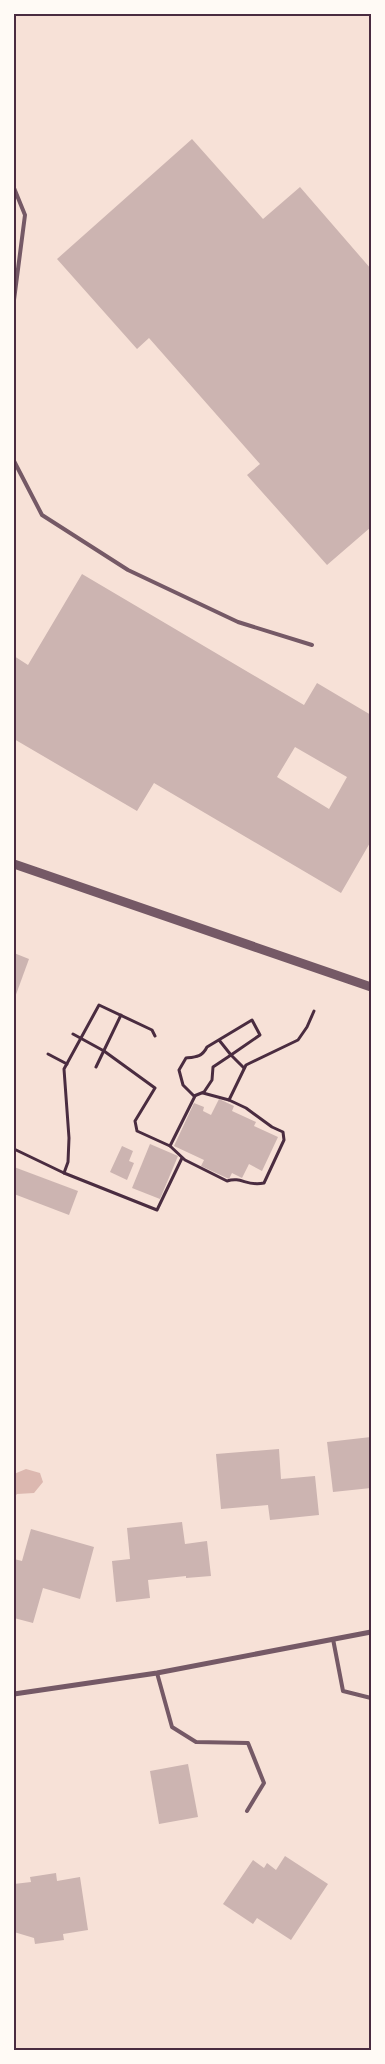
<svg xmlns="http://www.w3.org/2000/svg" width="385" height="2064" font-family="'Sofia Sans Condensed',sans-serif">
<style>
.water{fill:#dcb8b0}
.building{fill:#ccb4b1;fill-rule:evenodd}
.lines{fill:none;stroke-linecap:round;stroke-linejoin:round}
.path{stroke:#4a2c40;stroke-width:3}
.service{stroke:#755966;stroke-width:4}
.minor{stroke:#755966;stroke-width:5}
.tertiary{stroke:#755966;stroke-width:9}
.neatline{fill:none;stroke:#4a2c40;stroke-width:2}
</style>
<rect width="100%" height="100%" fill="#f7e1d7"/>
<path class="water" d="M26,1469L40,1473L43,1482L34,1493L17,1494L14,1497V1474Z"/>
<g class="building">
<path d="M192,139L263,219L300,187L371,269V527L327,565L247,475L260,464L149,338L137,349L57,259Z"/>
<path d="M82,574L304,705L317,683L371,715V841L341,893L154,783L137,811L14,739V656L28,665ZM295,747L347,777L329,809L277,777Z"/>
<path d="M14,953L29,959L14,1000Z"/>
<path d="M219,1099L234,1106L232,1111L256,1122L254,1126L278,1137L262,1171L249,1164L242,1178L232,1173L229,1179L201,1166L204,1160L174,1146L194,1103L204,1107L203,1111L211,1115Z"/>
<path d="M150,1144L178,1156L160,1199L132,1188Z"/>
<path d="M122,1146L133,1151L129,1161L134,1163L127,1180L110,1172Z"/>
<path d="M14,1167L78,1191L69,1215L14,1194Z"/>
<path d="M371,1437V1488L333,1492L327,1442Z"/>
<path d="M279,1449L281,1479L315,1476L319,1515L270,1520L268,1505L221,1509L216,1454Z"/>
<path d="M182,1522L185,1544L207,1541L211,1576L186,1578V1576L148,1580L150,1598L116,1602L112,1561L130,1559L127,1528Z"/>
<path d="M31,1529L94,1547L80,1599L43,1588L33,1623L14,1618V1559L22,1561Z"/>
<path d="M188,1764L198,1817L159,1824L150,1771Z"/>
<path d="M285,1856L328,1884L291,1940L257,1918L253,1924L223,1904L253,1860L264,1868L267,1863L276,1870Z"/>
<path d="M56,1873L57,1881L80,1877L88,1930L63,1934L64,1940L35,1944L34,1938L14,1932V1884L31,1882L30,1877Z"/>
</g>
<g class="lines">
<g class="path">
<path d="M73,1034L104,1051L155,1088L135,1121L137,1131L170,1146L185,1160L227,1181C242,1176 246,1187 264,1183L284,1140L283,1132L272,1127L246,1108L229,1100L246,1065L298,1040L307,1027L314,1011"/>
<path d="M219,1040L231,1055L260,1035L252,1020L207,1047C202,1057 196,1057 186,1058L179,1070L183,1085L194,1096L204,1092L212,1080L213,1067L231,1055L244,1068"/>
<path d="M48,1054L67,1064"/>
<path d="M96,1067L121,1015"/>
<path d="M203,1093L229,1100"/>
<path d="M170,1146L195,1096"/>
<path d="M14,1149L64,1173L157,1210L182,1158"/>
<path d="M64,1173L68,1162L69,1138L64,1069L99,1005L152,1030L155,1036"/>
</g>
<g class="service">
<path d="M14,188L25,215L14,300"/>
<path d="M14,461L42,515L128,570L238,622L312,645"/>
<path d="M333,1639L343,1691L371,1698"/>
<path d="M157,1673L172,1727L196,1742L248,1743L264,1783L247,1811"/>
</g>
<path class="minor" d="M14,1694L157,1673L371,1632"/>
<path class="tertiary" d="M14,864L371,987"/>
</g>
<rect width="385" height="2064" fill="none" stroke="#fffaf5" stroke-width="30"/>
<rect x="15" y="15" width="355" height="2034" class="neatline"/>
</svg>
